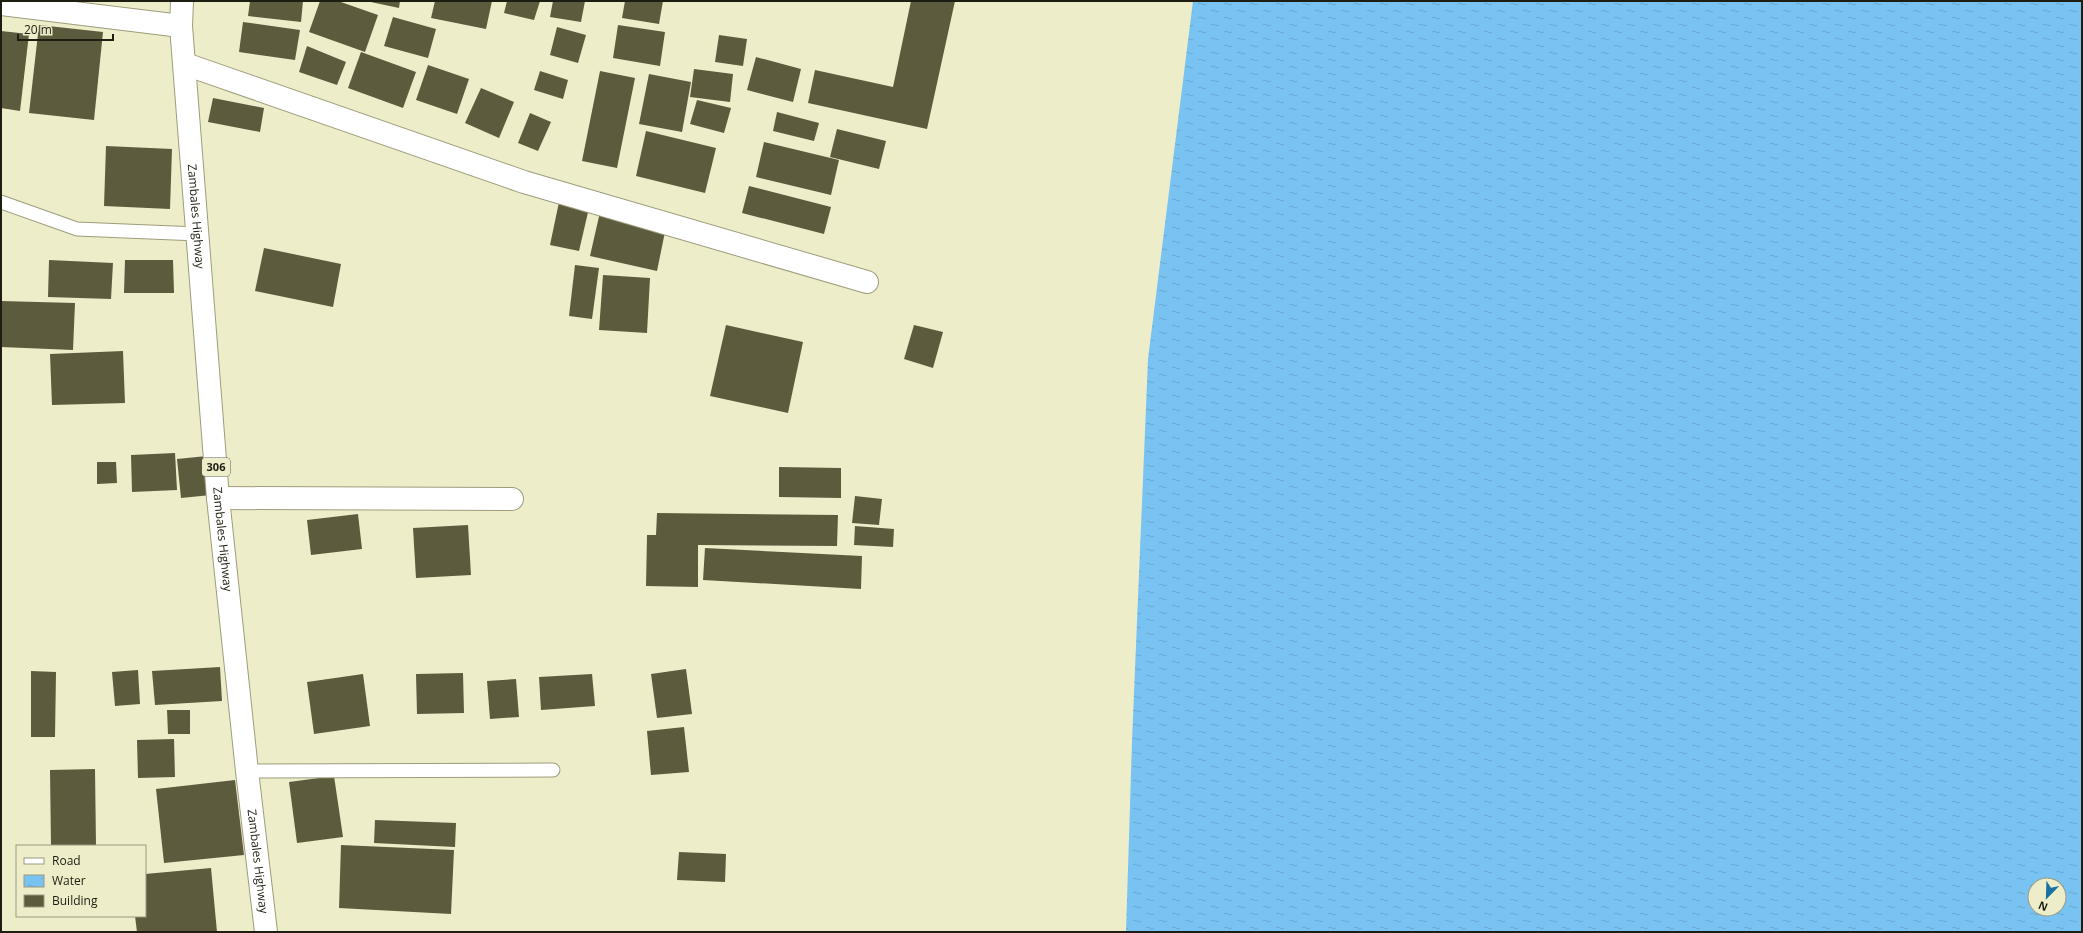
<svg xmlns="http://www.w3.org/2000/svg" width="2083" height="933" font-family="'Open Sans',sans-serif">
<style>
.water{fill:url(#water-ripples);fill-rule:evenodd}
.building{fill:#5d5b3d}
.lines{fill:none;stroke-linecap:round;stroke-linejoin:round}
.lane-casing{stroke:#9e9c7c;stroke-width:15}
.street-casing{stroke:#9e9c7c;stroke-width:24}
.primary-casing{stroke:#9e9c7c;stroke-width:24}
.lane{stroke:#fff;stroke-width:13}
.street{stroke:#fff;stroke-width:22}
.primary{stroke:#fff;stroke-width:22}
.labels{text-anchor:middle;stroke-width:4;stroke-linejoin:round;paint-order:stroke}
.shield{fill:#eeedca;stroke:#5c5b48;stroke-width:1}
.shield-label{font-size:11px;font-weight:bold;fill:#1e1d11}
.street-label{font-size:12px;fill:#1e1d11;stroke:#eeedca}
</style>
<defs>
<pattern id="water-ripples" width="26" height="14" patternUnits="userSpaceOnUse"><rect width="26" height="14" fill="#79c3f2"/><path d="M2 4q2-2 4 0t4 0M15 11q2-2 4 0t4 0" fill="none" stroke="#68a7ce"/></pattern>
</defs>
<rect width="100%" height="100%" fill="#eeedca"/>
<path class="water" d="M1193,1H2082V932H1126L1132,741L1148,359ZM2035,885H2059V909H2035Z"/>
<g class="building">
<path d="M250,1H303L301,22L248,16Z"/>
<path d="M320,1H338L378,15L365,52L309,32Z"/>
<path d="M366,1H400L399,8Z"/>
<path d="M435,1H492L486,29L431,18Z"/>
<path d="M507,1H540L534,20L504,13Z"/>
<path d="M553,1H585L581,22L550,17Z"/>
<path d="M625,1H663L659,24L622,18Z"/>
<path d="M911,1H955L927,129L808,103L815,70L893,87Z"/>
<path d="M393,17L436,29L428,58L384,46Z"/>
<path d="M243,22L300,30L295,60L239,52Z"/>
<path d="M39,25L103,32L94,120L29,113Z"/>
<path d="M618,25L665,32L660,66L613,58Z"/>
<path d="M557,27L586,35L578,63L550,55Z"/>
<path d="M1,31L29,34L20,111L1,108Z"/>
<path d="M719,35L747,39L743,66L715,62Z"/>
<path d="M307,46L346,62L337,85L299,72Z"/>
<path d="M361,52L416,72L403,108L348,88Z"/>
<path d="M756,57L801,69L793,102L747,90Z"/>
<path d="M428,65L469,79L457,114L416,100Z"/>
<path d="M694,69L733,74L730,102L690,97Z"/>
<path d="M540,71L568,80L563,99L534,90Z"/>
<path d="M600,71L635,78L617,168L582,161Z"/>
<path d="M649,74L691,82L682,132L639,124Z"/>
<path d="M481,88L514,102L499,138L465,123Z"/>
<path d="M213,98L264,108L260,132L208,122Z"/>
<path d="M697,100L731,108L724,133L690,124Z"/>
<path d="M777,112L819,123L814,141L773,131Z"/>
<path d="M530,113L551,122L538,151L518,143Z"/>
<path d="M837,129L886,141L879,169L830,157Z"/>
<path d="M646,131L716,148L705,193L636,176Z"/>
<path d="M764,142L839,160L831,195L756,177Z"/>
<path d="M106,146L172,149L170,209L104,206Z"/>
<path d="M749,186L831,207L824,234L742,213Z"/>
<path d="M559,202L589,208L579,251L550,245Z"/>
<path d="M600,212L666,227L657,271L590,256Z"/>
<path d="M264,248L341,264L333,307L255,291Z"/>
<path d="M49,260L113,263L111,299L48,297Z"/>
<path d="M125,260H173L174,293H124Z"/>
<path d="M575,265L599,268L592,319L569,316Z"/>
<path d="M603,275L650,278L647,333L599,330Z"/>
<path d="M1,301L75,303L73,350L1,347Z"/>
<path d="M726,325L803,342L788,413L710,396Z"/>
<path d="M914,325L943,332L933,368L904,359Z"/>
<path d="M123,351L125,403L52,405L50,354Z"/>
<path d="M175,453L177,490L132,492L131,455Z"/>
<path d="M207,456L211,495L181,498L177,459Z"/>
<path d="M97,462H116L117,483L97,484Z"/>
<path d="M779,467L841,468V498L779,497Z"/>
<path d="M855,496L882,499L879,525L852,523Z"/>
<path d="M657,513L838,515L837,546L698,545V587L646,586L647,535H656Z"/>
<path d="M358,514L362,549L311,555L307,520Z"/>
<path d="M468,525L471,575L416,578L413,528Z"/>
<path d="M855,526L894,529L893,547L854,545Z"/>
<path d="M705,548L862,556L861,589L703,580Z"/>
<path d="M220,667L222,701L155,705L152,671Z"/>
<path d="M686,669L692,714L657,718L651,674Z"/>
<path d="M138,670L140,704L115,706L112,672Z"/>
<path d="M31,671L56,672L55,737H31Z"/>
<path d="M463,673L464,713L417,714L416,674Z"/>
<path d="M363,674L370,726L314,734L307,682Z"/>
<path d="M592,674L595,706L541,710L539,677Z"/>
<path d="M516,679L519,717L490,719L487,681Z"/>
<path d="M167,710H190V734H168Z"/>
<path d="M684,727L689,772L651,775L647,731Z"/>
<path d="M174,739L175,777L138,778L137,740Z"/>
<path d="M95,769L96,846H51L50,770Z"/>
<path d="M334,776L343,837L297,843L289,782Z"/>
<path d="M235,780L244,855L164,863L156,789Z"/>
<path d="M375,820L456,823L455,847L374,843Z"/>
<path d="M341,845L454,850L451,914L339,908Z"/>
<path d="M679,852L726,854L725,882L677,880Z"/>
<path d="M211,868L217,932H137L135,916H145V874Z"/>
</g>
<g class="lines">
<g class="lane-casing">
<g id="lane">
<path d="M1,202L77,229L198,234"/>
<path d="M247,771L553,770"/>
</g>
</g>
<g class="street-casing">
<g id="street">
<path d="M1,4L181,26"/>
<path d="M185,64L524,182L867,282"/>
<path d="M218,498L512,499"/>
</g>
</g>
<g class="primary-casing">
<g id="primary">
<path id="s1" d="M182,1L181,26L218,498L247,771L266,932"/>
</g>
</g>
<use href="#lane" class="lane"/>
<use href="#street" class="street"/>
<use href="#primary" class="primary"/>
</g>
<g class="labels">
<rect class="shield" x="202" y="458" width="28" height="18" rx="3"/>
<g class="shield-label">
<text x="216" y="471">306</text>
</g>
<g class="street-label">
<text dy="4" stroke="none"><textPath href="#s1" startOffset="216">Zambales Highway</textPath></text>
<text dy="4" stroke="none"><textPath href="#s1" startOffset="540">Zambales Highway</textPath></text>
<text dy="4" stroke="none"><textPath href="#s1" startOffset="864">Zambales Highway</textPath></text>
</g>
</g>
<rect width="2083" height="933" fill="none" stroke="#1e1d11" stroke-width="4"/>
<rect x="16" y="845" width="130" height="72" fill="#eeedca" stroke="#9b9a80"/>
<rect x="24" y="858" width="20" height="6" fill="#ffffff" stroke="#9b9a80"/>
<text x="52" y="865" font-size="12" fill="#1e1d11">Road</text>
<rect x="24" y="875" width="20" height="12" fill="url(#water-ripples)" stroke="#9b9a80"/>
<text x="52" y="885" font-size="12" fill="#1e1d11">Water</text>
<rect x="24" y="895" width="20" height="12" fill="#5d5b3d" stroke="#9b9a80"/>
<text x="52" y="905" font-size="12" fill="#1e1d11">Building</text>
<g transform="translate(2047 897) rotate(203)"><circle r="19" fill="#eeedca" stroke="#9b9a80"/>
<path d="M0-3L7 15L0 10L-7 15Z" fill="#1873a2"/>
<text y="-6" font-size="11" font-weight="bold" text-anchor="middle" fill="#1e1d11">N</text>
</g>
<path d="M18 34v6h95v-6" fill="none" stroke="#1e1d11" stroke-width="2"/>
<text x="24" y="34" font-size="12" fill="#1e1d11" stroke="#eeedca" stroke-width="3" paint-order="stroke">20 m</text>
</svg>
